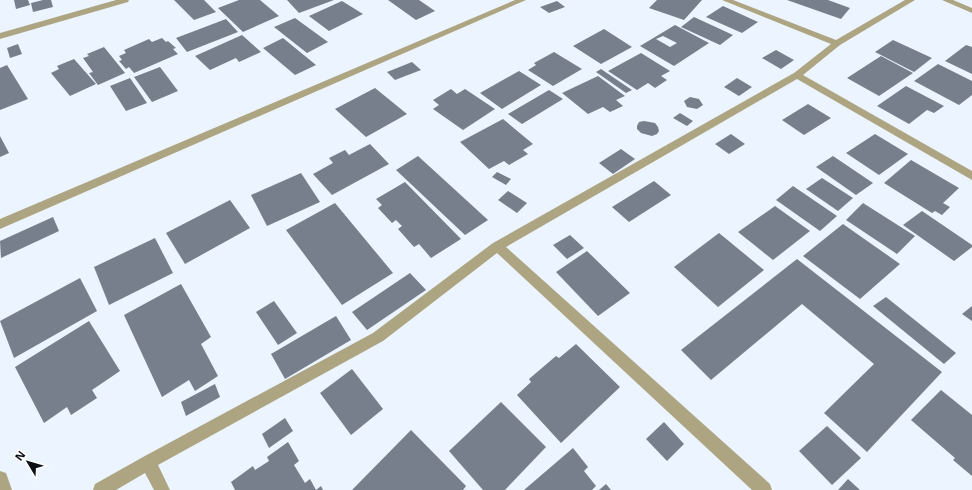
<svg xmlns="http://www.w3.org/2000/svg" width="972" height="490" font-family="'Noto Sans',sans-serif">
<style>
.building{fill:#767f8b;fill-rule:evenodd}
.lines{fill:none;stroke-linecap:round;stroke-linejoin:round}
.minor{fill:#ada582;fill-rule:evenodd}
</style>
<rect width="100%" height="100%" fill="#ecf4ff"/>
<g class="building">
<path d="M14,0H28L30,5L16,9Z"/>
<path d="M43,0H51L53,7L33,12L31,3Z"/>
<path d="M174,0H204L216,12L194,20Z"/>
<path d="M239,0H260L279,16L243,32L218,8Z"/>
<path d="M287,0H334L299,13Z"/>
<path d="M388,0H419L435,11L416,20Z"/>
<path d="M657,0H702L684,20L649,8Z"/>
<path d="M787,0H828L850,8L841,19Z"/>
<path d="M342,1L363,14L329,31L309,16Z"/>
<path d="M557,1L565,7L549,13L540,7Z"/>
<path d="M723,6L758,22L742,33L706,17Z"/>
<path d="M694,17L733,35L720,45L681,27Z"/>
<path d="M295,18L328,42L307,53L274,27Z"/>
<path d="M226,19L238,32L187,52L176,38Z"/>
<path d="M675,25L709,43L674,66L640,46ZM663,36L677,43L670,47L656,39Z"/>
<path d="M604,29L632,47L601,64L573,46Z"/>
<path d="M242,35L261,52L239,62L236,58L210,70L195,56Z"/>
<path d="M162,38L166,42L168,41L176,48L173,49L178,54L134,73L129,67L126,69L119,61L122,60L119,56L126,53L124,50L149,39L152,42Z"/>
<path d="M283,38L316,65L295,75L263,48Z"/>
<path d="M893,40L932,58L914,72L875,52Z"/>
<path d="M18,44L22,54L10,58L7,48Z"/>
<path d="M966,45L972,47V74L945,61Z"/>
<path d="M104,47L125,73L98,85L89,73L93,72L83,58L89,56L87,54Z"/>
<path d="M776,50L794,60L781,69L762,58Z"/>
<path d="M554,52L582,69L553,86L528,70L536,65L534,63Z"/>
<path d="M641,53L670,71L661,76L667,80L655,88L648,83L637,90L608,71Z"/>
<path d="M881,56L913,73L879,96L847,78Z"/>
<path d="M74,59L96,84L70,96L51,73L59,69L57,66Z"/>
<path d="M412,62L421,70L395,80L387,72Z"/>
<path d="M938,64L972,81V95L959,105L914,81Z"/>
<path d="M7,65L28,99L0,110V68Z"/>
<path d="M160,67L178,91L152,102L134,77Z"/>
<path d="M601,69L632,90L626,93L596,72Z"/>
<path d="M519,71L541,85L502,109L480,93Z"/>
<path d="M598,76L625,96L616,100L623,106L610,112L603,107L588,114L562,93Z"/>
<path d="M130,78L147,103L126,111L110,86Z"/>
<path d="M737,78L752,87L739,96L724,87Z"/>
<path d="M906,86L944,106L934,113L927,110L909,124L877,106Z"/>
<path d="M375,88L407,114L366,137L335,109Z"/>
<path d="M451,89L457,94L465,89L495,109L463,130L433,109L439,105L433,100Z"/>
<path d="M549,90L563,99L522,124L508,114Z"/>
<path d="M690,97L699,99L703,105L697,109L687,107L684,101Z"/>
<path d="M808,104L831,118L804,135L782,120Z"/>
<path d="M680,113L693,121L687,126L673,118Z"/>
<path d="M503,119L533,144L523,150L528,154L509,165L504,161L489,169L460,142Z"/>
<path d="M644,121L655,123L658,127L659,131L657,134L652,136L641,133L637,129V126L639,122Z"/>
<path d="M731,134L745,144L729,154L715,144Z"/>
<path d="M875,134L908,154L879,175L846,153Z"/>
<path d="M0,136L9,153L0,157Z"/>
<path d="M370,144L389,164L332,195L313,174L333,163L329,158L345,150L349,155Z"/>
<path d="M621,149L635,159L613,174L599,163Z"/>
<path d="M418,156L488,220L465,235L396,170Z"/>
<path d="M833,156L873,183L856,195L816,167Z"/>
<path d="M911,160L959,188L943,203L950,207L942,215L935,211L932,213L884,183Z"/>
<path d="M497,172L511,179L506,185L492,177Z"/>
<path d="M301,173L320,202L267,226L251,195Z"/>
<path d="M822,178L853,198L838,211L806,189Z"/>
<path d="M654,181L671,195L629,222L612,207Z"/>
<path d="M405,182L461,239L431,258L419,244L414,247L398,229L402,226L396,220L392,223L378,208L382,205L376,199Z"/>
<path d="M793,186L837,216L820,231L776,200Z"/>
<path d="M508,191L527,203L517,213L498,200Z"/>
<path d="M230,200L250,228L185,264L166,233Z"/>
<path d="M335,203L393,273L342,305L286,230Z"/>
<path d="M863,203L915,236L897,254L846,220Z"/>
<path d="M775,206L810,231L773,260L738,232Z"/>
<path d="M922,211L972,245V247L954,261L903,225Z"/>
<path d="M53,217L59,231L1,258L0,241Z"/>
<path d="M843,224L900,264L860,299L803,256Z"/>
<path d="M719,233L764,270L718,307L674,267Z"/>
<path d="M570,235L584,248L567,259L553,245Z"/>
<path d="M155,238L173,273L109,305L94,267Z"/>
<path d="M587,251L630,293L598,316L556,272Z"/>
<path d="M797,259L942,372L867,452L824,413L874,364L802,304L711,380L681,350Z"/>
<path d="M410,273L426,290L367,330L352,312Z"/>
<path d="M80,278L97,311L14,358L0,321Z"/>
<path d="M181,284L211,337L201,344L218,376L195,391L189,380L162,397L124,315Z"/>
<path d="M886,297L956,353L944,364L873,306Z"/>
<path d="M274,301L297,333L278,345L256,312Z"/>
<path d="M972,306V321L962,314Z"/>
<path d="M336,316L351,340L285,379L271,354Z"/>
<path d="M89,321L120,371L92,390L97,398L71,415L67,407L44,423L15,367Z"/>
<path d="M576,344L620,387L561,443L517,395L531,382L529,379L556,356L559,358Z"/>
<path d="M352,369L383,409L351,435L320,393Z"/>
<path d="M215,384L220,397L186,416L181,402Z"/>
<path d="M941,390L972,415V476L953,460L955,458L911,420Z"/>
<path d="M501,402L546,447L505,490H483L449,451Z"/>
<path d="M285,418L293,431L269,448L262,434Z"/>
<path d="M664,422L684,444L667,461L646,439Z"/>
<path d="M827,426L861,458L832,485L799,451Z"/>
<path d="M411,430L466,486L463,490H352Z"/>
<path d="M288,442L299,461L294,465L305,483L310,479L316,490L321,486L323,490H235L231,482L253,466L255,470L269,461L267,457Z"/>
<path d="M573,448L588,467L584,471L596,486L592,490H524Z"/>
<path d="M848,479L860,490H838Z"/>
<path d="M606,484L611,490H599Z"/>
</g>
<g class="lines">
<g class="minor">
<path d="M116,0H129L128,2L0,39V33Z"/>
<path d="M515,0H526L0,229V219Z"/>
<path d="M722,0H733L836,40L905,0H915L840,45L803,75L972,171V180L797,79L506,247L770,484L772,490H752L497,253L383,341L158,465L170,490H154L145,473L116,490H93L95,484L143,457L373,333L493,243L794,73L831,44Z"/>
<path d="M942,0H953L972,8V13Z"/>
<path d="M0,471L6,473L12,490H0Z"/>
</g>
</g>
<g transform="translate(28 462) rotate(308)" stroke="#ffffff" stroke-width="3" paint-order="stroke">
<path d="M0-3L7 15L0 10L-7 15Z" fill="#0b0e13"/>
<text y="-6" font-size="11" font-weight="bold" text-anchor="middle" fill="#0b0e13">N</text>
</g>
</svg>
